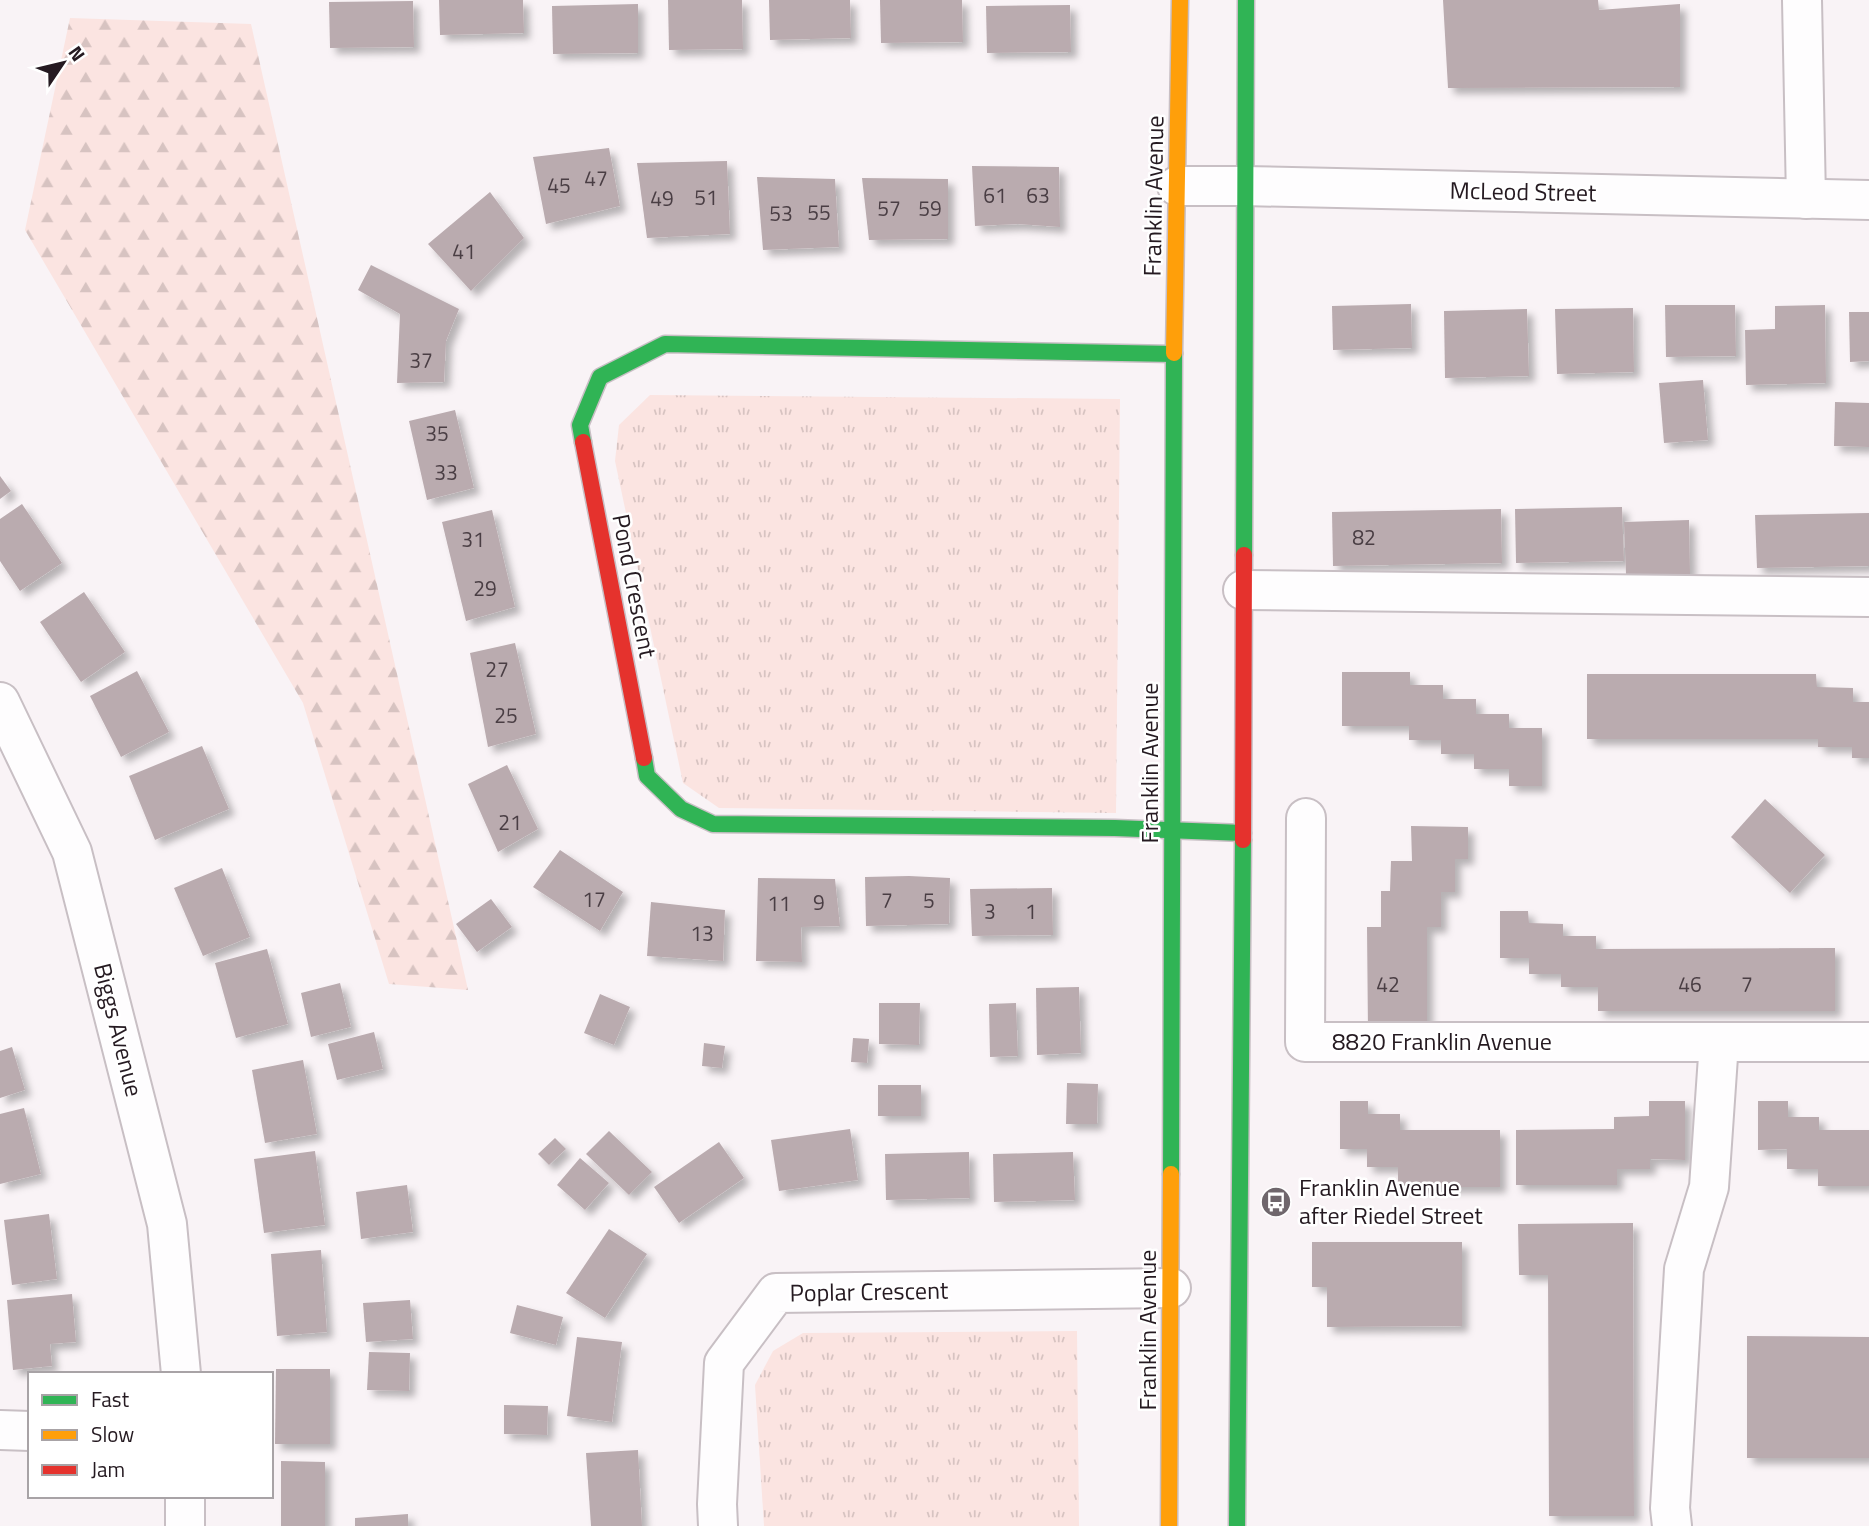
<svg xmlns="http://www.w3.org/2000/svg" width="1869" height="1526" font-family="'Titillium Web',sans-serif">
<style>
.grass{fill:url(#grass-tufts)}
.forest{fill:url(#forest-firs)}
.building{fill:#baabaf;filter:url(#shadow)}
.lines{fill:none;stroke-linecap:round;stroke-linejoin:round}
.street-casing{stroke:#c8bfc4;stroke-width:42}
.fast-casing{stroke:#c8bfc4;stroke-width:19}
.slow-casing{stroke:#c8bfc4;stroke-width:19}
.jam-casing{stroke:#c8bfc4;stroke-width:19}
.street{stroke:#fefdfe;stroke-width:38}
.fast{stroke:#30b455;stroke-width:16}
.slow{stroke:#ff9f0a;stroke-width:16}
.jam{stroke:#e5322d;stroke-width:16}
.labels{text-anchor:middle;stroke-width:5;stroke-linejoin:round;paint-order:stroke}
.number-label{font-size:21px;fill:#4a3e44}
.street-label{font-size:24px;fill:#251a21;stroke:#fff}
.poi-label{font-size:24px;fill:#251a21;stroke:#fff;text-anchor:start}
</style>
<defs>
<pattern id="grass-tufts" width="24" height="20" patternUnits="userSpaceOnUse" patternTransform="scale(1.75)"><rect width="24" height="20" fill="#fbe4e1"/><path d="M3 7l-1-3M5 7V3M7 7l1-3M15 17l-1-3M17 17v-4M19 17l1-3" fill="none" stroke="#d7c3c1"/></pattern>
<pattern id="forest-firs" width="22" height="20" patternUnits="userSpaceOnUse" patternTransform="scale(1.75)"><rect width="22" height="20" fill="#fbe4e1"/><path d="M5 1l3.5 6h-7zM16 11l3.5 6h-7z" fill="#d7c3c1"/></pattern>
<filter id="shadow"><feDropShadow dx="6" dy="6" stdDeviation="3.5" flood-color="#0004"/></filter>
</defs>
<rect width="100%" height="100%" fill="#f9f3f6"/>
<g class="grass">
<path d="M650,395L1120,399L1116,813L719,808L683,783L615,461L619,425Z"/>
<path d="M1077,1331L1079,1526H764L755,1385L773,1351L803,1333Z"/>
</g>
<path class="forest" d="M70,18L251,24L468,990L389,984L303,703L25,230Z"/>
<g class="building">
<path d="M439,0H523L524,33L440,35Z"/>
<path d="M668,0H742L743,49L669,50Z"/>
<path d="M769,0H850L851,38L770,40Z"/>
<path d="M880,0H962L963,42L881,43Z"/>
<path d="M1443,0H1598L1599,10L1680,4V87L1448,88Z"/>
<path d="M413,1L414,47L330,48L329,2Z"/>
<path d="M638,4V53L553,54L552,6Z"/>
<path d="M1070,5L1071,52L987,53L986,6Z"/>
<path d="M609,148L620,206L546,224L533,157Z"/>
<path d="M727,161L730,234L647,238L637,163Z"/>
<path d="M972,166L1059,167L1060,227L1018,224L975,226Z"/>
<path d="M757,177L835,179L839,247L763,250Z"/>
<path d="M862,178L948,179V239L869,240Z"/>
<path d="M490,192L524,238L471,291L428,244Z"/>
<path d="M371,265L459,309L446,341L444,382L397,383L400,314L358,290Z"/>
<path d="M1411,304L1412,348L1333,350L1332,306Z"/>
<path d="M1665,305H1735L1736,356L1666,357Z"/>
<path d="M1825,305L1826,383L1746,385L1745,330L1775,329V306Z"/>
<path d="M1633,308L1634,372L1557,374L1555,309Z"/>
<path d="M1527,309L1529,376L1445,378L1444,311Z"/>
<path d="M1849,312H1869V361L1850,362Z"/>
<path d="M1703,380L1708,440L1664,443L1659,383Z"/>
<path d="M1835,402L1869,403V447L1834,446Z"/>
<path d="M455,410L474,488L427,500L409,421Z"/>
<path d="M0,476L11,491L0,499Z"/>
<path d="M22,504L62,563L20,591L0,561V519Z"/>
<path d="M1622,507L1624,561L1516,563L1515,509Z"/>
<path d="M1501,509L1502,563L1333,566L1332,512Z"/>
<path d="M492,510L515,607L466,621L442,522Z"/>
<path d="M1869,513V566L1757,568L1755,515Z"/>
<path d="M1689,520L1690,574L1626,575L1624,522Z"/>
<path d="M84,592L125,652L81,682L40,622Z"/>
<path d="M515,643L536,734L488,747L470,653Z"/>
<path d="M137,671L169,732L121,757L90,696Z"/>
<path d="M1342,672H1410V685H1443V699H1476V714H1509V728H1542V786H1509V769H1474V754H1441V740H1409V726H1342Z"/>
<path d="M1587,674H1816L1817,687L1853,688V702H1869V758H1852V747H1818V739H1587Z"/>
<path d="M202,746L229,809L155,840L129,776Z"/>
<path d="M507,765L538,829L498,852L468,784Z"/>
<path d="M1765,799L1825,855L1790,893L1731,837Z"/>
<path d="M1411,826L1468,827V859H1455V892H1441V927H1427V1033L1368,1032L1367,927H1381V891H1390L1391,861H1412Z"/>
<path d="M560,850L623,892L600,931L533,887Z"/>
<path d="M222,868L250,937L203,956L174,888Z"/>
<path d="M909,876L950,878L949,924L866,926L865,877Z"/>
<path d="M758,878L835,879L840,926L801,927L802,962L756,961Z"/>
<path d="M1052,888L1053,935L972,936L970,889Z"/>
<path d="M491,899L512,927L477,952L456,924Z"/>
<path d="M651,902L725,910L723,961L647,956Z"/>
<path d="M1500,911H1528L1529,923L1563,924V936H1596V949L1835,948V1011H1598V987H1561V974H1529V958H1500Z"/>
<path d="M267,949L288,1024L236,1038L215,963Z"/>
<path d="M340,983L351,1027L311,1037L301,993Z"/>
<path d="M1079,987L1081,1053L1037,1055L1036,988Z"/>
<path d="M600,994L630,1007L614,1045L584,1033Z"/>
<path d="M879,1003H920L919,1045L879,1044Z"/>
<path d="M1016,1003L1018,1056L990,1057L989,1004Z"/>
<path d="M374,1032L383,1069L337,1080L328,1044Z"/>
<path d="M853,1038L869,1039L867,1063L851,1062Z"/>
<path d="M704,1043L725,1046L722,1068L702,1066Z"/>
<path d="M12,1047L25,1090L0,1098V1051Z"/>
<path d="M303,1060L317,1134L265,1143L252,1070Z"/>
<path d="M1067,1083L1098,1084L1097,1124H1066Z"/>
<rect x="878" y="1085" width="43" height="31"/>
<path d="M1340,1101H1368V1114H1400V1130H1500V1187H1398V1167H1367V1149H1340Z"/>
<path d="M1649,1101H1685V1160L1650,1159V1169H1617V1185H1516V1130L1614,1129V1117L1649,1116Z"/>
<path d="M1758,1101H1788V1117H1819V1130H1869V1186H1818V1169H1787V1149L1758,1150Z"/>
<path d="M24,1108L41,1174L0,1184V1114Z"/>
<path d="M850,1129L858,1180L779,1191L771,1140Z"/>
<path d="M609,1131L652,1172L629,1195L586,1154Z"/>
<path d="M555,1138L566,1149L549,1165L538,1154Z"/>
<path d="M719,1142L744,1178L679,1223L654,1187Z"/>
<path d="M315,1151L325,1225L264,1233L254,1159Z"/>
<path d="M969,1152L970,1198L886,1200L885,1154Z"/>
<path d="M1073,1152L1075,1200L994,1202L993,1154Z"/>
<path d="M580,1158L609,1183L585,1210L557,1185Z"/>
<path d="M407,1185L413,1232L361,1239L356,1192Z"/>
<path d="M49,1214L57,1279L12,1285L4,1220Z"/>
<path d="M1633,1223L1634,1516H1549L1548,1275H1519L1518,1224Z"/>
<path d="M609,1229L647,1254L605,1318L566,1293Z"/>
<path d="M1312,1242H1462V1326L1327,1327V1287H1312Z"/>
<path d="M321,1250L327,1332L277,1336L271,1254Z"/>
<path d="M72,1294L76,1342L50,1344L52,1366L13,1370L7,1300Z"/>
<path d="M410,1300L413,1339L366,1342L363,1303Z"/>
<path d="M517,1305L563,1317L556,1345L510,1333Z"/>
<path d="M1747,1336L1869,1337V1458H1747Z"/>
<path d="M577,1337L622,1342L612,1422L567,1416Z"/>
<path d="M369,1352L410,1353L409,1391L367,1390Z"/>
<path d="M276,1369H330V1444H275Z"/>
<path d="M504,1405L548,1406L547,1435L504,1434Z"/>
<path d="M638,1450L642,1526H591L586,1453Z"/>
<path d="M281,1461L325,1462V1526H281Z"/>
<path d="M408,1514V1526H355V1518Z"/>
</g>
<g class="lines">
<g class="street-casing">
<g id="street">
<path d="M1802,0L1806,199"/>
<path d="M1177,186H1244L1869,200"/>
<path d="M1243,590L1869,597"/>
<path d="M0,702L72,852L167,1224L181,1374"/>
<path d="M1306,818L1305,1042H1869"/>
<path d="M0,1430L30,1431"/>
<path d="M185,1526V1496"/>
<path d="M718,1526L717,1504L724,1363L776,1293L1171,1288"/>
<path d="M1672,1526L1670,1508L1684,1269L1709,1187L1719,1042"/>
</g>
</g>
<g class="fast-casing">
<g id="fast">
<path d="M583,442L580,425L600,377L665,344L1174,354"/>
<path d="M1244,555L1246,0"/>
<path d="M644,758L647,776L681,809L713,824L1115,828L1243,833"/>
<path d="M1171,1174L1174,353"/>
<path d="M1237,1526L1243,840"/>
</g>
</g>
<g class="slow-casing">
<g id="slow">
<path d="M1174,353L1180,0"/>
<path d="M1169,1526L1171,1174"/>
</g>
</g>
<g class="jam-casing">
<g id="jam">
<path d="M583,442L644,758"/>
<path d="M1243,840L1244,555"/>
</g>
</g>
<use href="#street" class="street"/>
<use href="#fast" class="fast"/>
<use href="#slow" class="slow"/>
<use href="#jam" class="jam"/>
</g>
<defs>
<g id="bus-disc" transform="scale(1.575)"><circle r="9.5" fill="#6f666c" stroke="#fff"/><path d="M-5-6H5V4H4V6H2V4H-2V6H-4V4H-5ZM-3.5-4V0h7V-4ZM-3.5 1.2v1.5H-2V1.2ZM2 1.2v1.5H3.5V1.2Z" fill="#fff"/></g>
</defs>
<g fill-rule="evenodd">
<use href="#bus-disc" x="1276" y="1202"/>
</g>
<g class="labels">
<g class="number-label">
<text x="596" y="186">47</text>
<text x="559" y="193">45</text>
<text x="995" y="203">61</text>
<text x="1038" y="203">63</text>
<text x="706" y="205">51</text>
<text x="662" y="206">49</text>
<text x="889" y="216">57</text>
<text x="930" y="216">59</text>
<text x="819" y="220">55</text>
<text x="781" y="221">53</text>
<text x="464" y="259">41</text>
<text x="421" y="368">37</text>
<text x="437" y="441">35</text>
<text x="446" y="480">33</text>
<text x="1364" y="545">82</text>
<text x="473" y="547">31</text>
<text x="485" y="596">29</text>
<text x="497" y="677">27</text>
<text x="506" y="723">25</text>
<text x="510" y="830">21</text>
<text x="594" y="907">17</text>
<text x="887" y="908">7</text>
<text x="929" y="908">5</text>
<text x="819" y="910">9</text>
<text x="779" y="911">11</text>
<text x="990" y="919">3</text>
<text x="1031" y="919">1</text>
<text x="702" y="941">13</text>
<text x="1388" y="992">42</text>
<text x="1690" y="992">46</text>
<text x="1747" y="992">7</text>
</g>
<g class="street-label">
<text transform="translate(1523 192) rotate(1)" y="8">McLeod Street</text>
<text transform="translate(1154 196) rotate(-89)" y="8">Franklin Avenue</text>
<text transform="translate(634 586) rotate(79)" y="8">Pond Crescent</text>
<text transform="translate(1150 763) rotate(-90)" y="8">Franklin Avenue</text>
<text transform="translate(118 1030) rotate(76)" y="8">Biggs Avenue</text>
<text x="1442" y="1050">8820 Franklin Avenue</text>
<text transform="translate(869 1292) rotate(-1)" y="8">Poplar Crescent</text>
<text transform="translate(1148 1330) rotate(-90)" y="8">Franklin Avenue</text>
</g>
<g class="poi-label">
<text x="1299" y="1196">Franklin Avenue<tspan x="1299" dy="28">after Riedel Street</tspan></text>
</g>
</g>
<rect x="28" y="1372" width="245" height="126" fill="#ffffff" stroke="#a8a3a6" stroke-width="2"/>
<rect x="42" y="1395" width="35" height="10" fill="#30b455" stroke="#a8a3a6" stroke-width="2"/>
<text x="91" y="1407" font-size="21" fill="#251a21">Fast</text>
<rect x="42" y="1430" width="35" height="10" fill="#ff9f0a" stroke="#a8a3a6" stroke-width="2"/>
<text x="91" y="1442" font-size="21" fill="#251a21">Slow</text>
<rect x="42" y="1465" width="35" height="10" fill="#e5322d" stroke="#a8a3a6" stroke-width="2"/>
<text x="91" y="1477" font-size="21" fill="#251a21">Jam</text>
<g transform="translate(63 63) rotate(55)" stroke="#ffffff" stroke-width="5" paint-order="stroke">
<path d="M0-5L12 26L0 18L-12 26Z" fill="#251a21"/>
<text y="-10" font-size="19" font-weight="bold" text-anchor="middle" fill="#251a21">N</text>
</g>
</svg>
